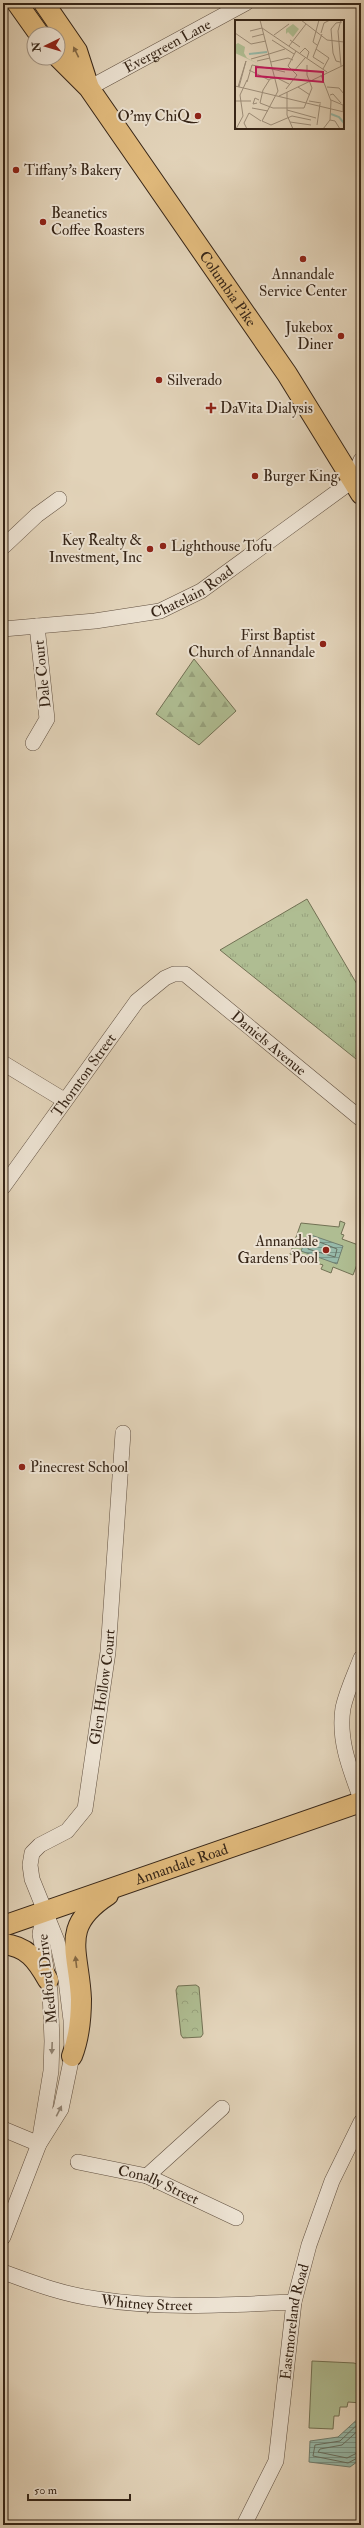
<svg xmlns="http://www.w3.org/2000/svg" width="364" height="2528" font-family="'IM FELL Double Pica',serif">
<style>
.grass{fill:url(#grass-tufts);stroke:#727154}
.forest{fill:url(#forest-firs);stroke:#727154}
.park{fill:url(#park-crowns);stroke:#727154}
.pitch{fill:#afbd92;stroke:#727154}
.water{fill:url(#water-rules);stroke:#707e6f}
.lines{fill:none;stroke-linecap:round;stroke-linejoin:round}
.shore{stroke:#666f60;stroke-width:1}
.minor-casing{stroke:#615040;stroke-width:16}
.major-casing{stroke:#362517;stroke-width:22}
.minor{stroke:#ece2d2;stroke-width:15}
.major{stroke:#e1ba7c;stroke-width:20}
.oneway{fill:#836844}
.oneway2{fill:#918474}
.poi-dot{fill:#8f2418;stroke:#ece2d2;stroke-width:1.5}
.labels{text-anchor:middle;stroke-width:4;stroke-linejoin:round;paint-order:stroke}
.street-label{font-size:15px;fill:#362517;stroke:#ece2d2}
.poi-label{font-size:15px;fill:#362517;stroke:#ece2d2;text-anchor:start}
.inset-river{fill:none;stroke:#96b9a9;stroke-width:2}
.inset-road{fill:none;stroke:#9d8d78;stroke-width:1}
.view{fill:#c2185b;fill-opacity:0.15;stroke:#c2185b;stroke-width:2}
.inset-edge{fill:none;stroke:#362517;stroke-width:2}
</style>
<defs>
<pattern id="grass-tufts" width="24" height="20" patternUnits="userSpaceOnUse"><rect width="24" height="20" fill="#afbd92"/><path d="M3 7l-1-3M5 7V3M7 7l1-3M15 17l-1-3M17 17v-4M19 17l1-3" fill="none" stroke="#97a27d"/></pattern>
<pattern id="forest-firs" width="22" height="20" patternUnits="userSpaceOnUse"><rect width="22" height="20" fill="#afbd92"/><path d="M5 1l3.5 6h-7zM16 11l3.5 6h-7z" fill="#97a27d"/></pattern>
<pattern id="park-crowns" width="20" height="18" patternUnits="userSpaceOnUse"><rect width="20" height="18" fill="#afbd92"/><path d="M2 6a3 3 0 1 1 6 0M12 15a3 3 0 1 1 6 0" fill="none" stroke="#97a27d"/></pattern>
<pattern id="water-rules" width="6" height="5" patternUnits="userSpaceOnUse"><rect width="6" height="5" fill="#96b9a9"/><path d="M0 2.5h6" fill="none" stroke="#7b9689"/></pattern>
</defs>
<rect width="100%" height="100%" fill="#e2d3b9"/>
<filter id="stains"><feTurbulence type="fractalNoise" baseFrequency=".005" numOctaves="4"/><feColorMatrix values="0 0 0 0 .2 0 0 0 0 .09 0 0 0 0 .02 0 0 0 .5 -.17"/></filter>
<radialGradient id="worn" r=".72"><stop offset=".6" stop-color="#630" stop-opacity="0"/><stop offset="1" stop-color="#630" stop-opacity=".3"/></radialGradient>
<path class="grass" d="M307,899L361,991V1063L220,950Z"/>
<path class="forest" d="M194,659L236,711L199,745L156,714Z"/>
<path class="park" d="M196,1985L199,1987L203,2034L201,2037L183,2038L181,2035L176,1990L178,1986Z"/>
<g class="pitch">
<path d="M340,1221L345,1223L341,1234L344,1235L342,1239L361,1246V1254L353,1275L333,1267L331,1273L321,1269L323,1265L290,1254L301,1223L339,1227Z"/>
<path d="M359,2360H361V2403L348,2402L347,2407H340L339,2416H334L333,2429L309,2428L312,2361L354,2363L359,2365Z"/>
</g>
<g class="water">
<path d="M308,1234L343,1246L337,1264L301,1251Z"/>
<path d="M361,2416V2459L350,2467L309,2462L310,2441L338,2437Z"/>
</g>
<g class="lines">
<g class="shore">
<path d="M312,1239L337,1249L335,1257L308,1249L309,1241Z"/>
<path d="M361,2421L340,2441L315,2445L313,2456L348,2463L361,2456"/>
<path d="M361,2428L342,2445L320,2449L318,2452L347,2458L361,2451"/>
</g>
<g class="minor-casing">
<g id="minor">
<path id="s1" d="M89,88L246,3"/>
<path d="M352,481L361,460"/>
<path d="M3,547L37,515L59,499"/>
<path id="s2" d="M3,629L95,621L160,611L201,591L352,481L361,477"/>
<path d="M33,743L47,719L37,626"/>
<path d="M3,1063L64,1100"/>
<path id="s3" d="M3,1187L137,1001L165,978L174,974H185L361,1119"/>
<path d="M361,1658C355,1674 347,1690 343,1708C338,1740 350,1769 361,1799"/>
<path d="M3,2129L39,2144"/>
<path d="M40,2137L51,2071L52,2041L50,1991L40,1934L44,1912"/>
<path id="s4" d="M78,2162L147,2176L236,2218"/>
<path d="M147,2176L222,2108"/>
<path id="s5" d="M3,2237L39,2144L61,2109L72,2056L71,2020L66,1980L57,1941L32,1879L30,1865L32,1853L40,1845L67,1831L85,1809L108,1652L123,1433"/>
<path id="s6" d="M3,2272C33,2283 65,2295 97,2299C162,2309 228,2305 294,2302"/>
<path id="s7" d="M244,2525L276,2461L294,2302L309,2245L332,2181L361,2122"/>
</g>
</g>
<g class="major-casing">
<g id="major">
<path d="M17,3L39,34"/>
<path d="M44,3L77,51L88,85"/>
<path id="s8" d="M58,57L89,88L287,374L361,494"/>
<path id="s9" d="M3,1926L361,1802"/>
<path d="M3,1944C27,1946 37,1960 48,1980"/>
<path d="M72,2056C79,2038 81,2018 81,1999C79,1951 59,1927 108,1895"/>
</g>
</g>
<use href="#minor" class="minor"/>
<use href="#major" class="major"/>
</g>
<defs><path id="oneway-solid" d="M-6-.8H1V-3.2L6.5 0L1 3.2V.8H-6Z"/></defs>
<g class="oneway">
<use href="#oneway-solid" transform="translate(76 52) rotate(-116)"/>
<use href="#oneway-solid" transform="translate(76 1962) rotate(-97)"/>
</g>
<g class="oneway2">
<use href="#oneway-solid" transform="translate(52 2048) rotate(92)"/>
<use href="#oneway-solid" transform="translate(59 2111) rotate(-63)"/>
</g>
<g class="poi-dot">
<circle cx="198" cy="116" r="4"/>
<circle cx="16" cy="170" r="4"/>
<circle cx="43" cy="222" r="4"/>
<circle cx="303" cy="259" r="4"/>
<circle cx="341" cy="336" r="4"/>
<circle cx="159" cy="380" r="4"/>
<path d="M209 402h4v4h4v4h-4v4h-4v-4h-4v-4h4z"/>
<circle cx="255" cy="476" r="4"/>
<circle cx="163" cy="546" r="4"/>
<circle cx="150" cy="549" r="4"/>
<circle cx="323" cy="644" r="4"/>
<circle cx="326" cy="1250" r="4"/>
<circle cx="22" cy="1467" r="4"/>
</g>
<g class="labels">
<g class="street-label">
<text dy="5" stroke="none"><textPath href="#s1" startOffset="89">Evergreen Lane</textPath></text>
<text dy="5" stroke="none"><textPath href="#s8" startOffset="288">Columbia Pike</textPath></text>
<text dy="5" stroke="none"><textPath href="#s2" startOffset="195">Chatelain Road</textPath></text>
<text transform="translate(42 674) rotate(-96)" y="5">Dale Court</text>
<text dy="5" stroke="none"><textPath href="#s3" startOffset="395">Daniels Avenue</textPath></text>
<text dy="5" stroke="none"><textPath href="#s3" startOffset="138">Thornton Street</textPath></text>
<text dy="5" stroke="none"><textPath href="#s5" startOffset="598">Glen Hollow Court</textPath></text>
<text dy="5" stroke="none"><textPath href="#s9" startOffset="189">Annandale Road</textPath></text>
<text transform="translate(47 1979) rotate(-96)" y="5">Medford Drive</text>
<text dy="5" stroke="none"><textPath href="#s4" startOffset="84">Conally Street</textPath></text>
<text dy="5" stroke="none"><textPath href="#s6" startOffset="148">Whitney Street</textPath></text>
<text dy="5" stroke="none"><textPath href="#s7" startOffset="212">Eastmoreland Road</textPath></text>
</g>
<g class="poi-label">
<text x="190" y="121" text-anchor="end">O'my ChiQ</text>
<text x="24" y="175">Tiffany's Bakery</text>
<text x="51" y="218">Beanetics<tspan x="51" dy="17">Coffee Roasters</tspan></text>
<text x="303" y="279" text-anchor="middle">Annandale<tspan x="303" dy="17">Service Center</tspan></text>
<text x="333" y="332" text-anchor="end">Jukebox<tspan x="333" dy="17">Diner</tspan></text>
<text x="167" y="385">Silverado</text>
<text x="220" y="413">DaVita Dialysis</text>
<text x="263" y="481">Burger King</text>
<text x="142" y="545" text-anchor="end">Key Realty &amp;<tspan x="142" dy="17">Investment, Inc</tspan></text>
<text x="171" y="551">Lighthouse Tofu</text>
<text x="315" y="640" text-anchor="end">First Baptist<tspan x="315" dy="17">Church of Annandale</tspan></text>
<text x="318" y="1246" text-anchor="end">Annandale<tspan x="318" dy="17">Gardens Pool</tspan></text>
<text x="30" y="1472">Pinecrest School</text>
</g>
</g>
<g transform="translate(235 20)">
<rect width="109" height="109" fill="#e2d3b9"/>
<path d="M58,4L64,9L58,17L53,12L51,14V9ZM3,23L10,27L9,33L12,38L24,44L0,33V25Z" fill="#afbd92"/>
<path class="inset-river" d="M14,34L32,32M96,94L104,97L109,103"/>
<path class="inset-road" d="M25,0L43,71L27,101M66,0L92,20L109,22M106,0L103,11L106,46M27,8L92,52M15,11L27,8M0,13L16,24L31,21M86,13L89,3L95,0M87,14L78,37L89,44M39,15L54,4M17,17L29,14M37,20L59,34M55,20L65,27M82,25L78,22L84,0M54,26L71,4M81,29L94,38L88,49M65,33L70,28L74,32L72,38M34,34L50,29M16,39L34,34M22,41L35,38M36,42L53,38L58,40M105,42L101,41L98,33L96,9L101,3L107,2M37,49L50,52M14,50L34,60M59,51L70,38M86,55L96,81L95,100L88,109M12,62L17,45L37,49M54,64L42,58L35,59L28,70L25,83L38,88H69L77,68L72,55V45M0,66L109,92M3,67L11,41L4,67M63,67L75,75M92,67L104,68L109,74M51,69L62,55L53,46L61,31M52,72V95L58,109M95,75L98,74L106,83M44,76L109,45M96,80L108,85V91M0,81H16M74,81L86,83M22,83L18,84L20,78L24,80M17,88L33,91M52,90L81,98M95,100L100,101L105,109M27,101L36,105L57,96L76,100M55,102L76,105M82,105L85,84M1,109L8,96L5,75L12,60M12,109L9,103L14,93L26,101"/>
<path class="view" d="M21,47L88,52V62L21,56Z"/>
<rect width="109" height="109" class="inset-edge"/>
</g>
<rect width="364" height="2528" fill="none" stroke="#e2d3b9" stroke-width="16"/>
<rect x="4" y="4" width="356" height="2520" fill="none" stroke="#362517" stroke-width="2"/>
<rect x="8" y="8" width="348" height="2512" fill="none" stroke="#362517"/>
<g transform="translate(46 46) rotate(265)"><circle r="19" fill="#ece2d2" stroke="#a39687"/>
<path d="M0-3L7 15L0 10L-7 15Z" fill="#8f2418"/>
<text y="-6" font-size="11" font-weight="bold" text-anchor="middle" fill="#362517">N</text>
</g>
<path d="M28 2494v6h102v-6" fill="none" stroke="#362517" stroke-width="2"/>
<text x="34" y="2494" font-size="12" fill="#362517" stroke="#ece2d2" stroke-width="3" paint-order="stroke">50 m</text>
<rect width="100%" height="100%" filter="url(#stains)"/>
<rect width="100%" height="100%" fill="url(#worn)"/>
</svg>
